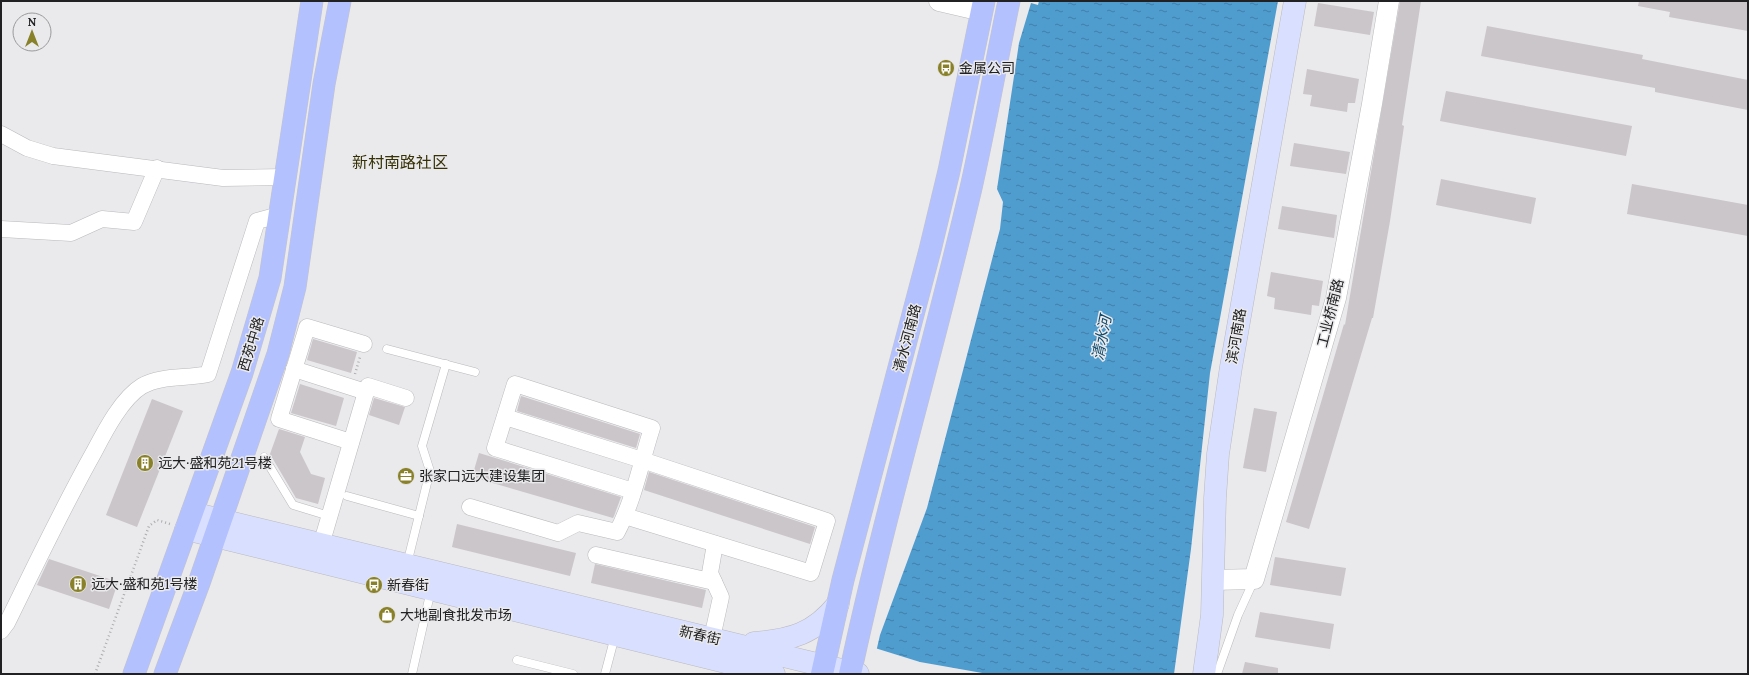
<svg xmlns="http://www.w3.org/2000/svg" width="1749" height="675" font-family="Lora,'Noto Sans SC',serif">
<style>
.water{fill:url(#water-ripples)}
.pier{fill:#eae9ec}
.building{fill:#cac6c9}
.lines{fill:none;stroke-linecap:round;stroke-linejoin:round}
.service-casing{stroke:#bab9bc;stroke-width:9}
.minor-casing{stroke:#bab9bc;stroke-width:17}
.tertiary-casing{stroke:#bab9bc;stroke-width:21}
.secondary-casing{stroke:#bab9bc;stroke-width:23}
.primary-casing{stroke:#c5c5c6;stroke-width:23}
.path{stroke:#adacaf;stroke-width:2.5;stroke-dasharray:1 3;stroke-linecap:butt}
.service{stroke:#fff;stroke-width:8}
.minor{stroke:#fff;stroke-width:16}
.tertiary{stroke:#fff;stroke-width:20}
.secondary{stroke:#d9e0ff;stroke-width:22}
.primary{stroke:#b3c1ff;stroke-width:22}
.labels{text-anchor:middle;stroke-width:3;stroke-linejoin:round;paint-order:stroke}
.poi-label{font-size:14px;fill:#212022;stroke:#eae9ec;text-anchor:start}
.street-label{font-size:14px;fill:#212022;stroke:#eae9ec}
.water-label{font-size:15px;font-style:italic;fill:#0d4a6c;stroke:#eae9ec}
.quarter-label{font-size:16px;fill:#363206;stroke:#eae9ec}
</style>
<defs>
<pattern id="water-ripples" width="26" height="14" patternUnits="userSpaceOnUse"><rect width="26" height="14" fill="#4f9ccf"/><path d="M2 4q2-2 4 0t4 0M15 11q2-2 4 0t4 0" fill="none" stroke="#417fa8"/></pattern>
</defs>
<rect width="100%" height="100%" fill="#eae9ec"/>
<path class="water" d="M1039,1H1278L1210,373L1191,549L1174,674H871L880,635L927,508L1000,229L1003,202L997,189L1019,43L1031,3L1038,5Z"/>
<path class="pier" d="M875,648L920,662L988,674H869Z"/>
<g class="building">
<path d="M1400,1H1421L1402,125L1404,126L1390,221L1373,318H1372L1309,529L1286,522L1344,324L1345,325Z"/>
<path d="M1639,1H1748V31L1669,17L1670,12L1638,6Z"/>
<path d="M1318,3L1374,12L1370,35L1314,26Z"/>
<path d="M1487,26L1643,55L1642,59L1748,80V110L1655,92V88L1481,56Z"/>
<path d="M1307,69L1359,79L1355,103H1348L1347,112L1310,106L1312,95L1303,94Z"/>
<path d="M1446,91L1632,126L1626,156L1440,121Z"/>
<path d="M1294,143L1350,152L1346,174L1290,166Z"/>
<path d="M1441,179L1536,198L1531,224L1436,205Z"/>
<path d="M1632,184L1748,205V236L1627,214Z"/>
<path d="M1282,206L1337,215L1334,238L1278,229Z"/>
<path d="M1271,272L1323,281L1319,306L1312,305L1311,315L1274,309L1275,298L1267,296Z"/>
<path d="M313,339L357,352L351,373L307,360Z"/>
<path d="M300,384L344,398L336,426L291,413Z"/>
<path d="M521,396L640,434L636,448L517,411Z"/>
<path d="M374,398L405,407L399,425L369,415Z"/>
<path d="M152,399L183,411L137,527L106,515Z"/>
<path d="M1254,408L1277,412L1266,472L1243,468Z"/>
<path d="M279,429L305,437L300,452L311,474L325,478L318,504L296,498L270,454Z"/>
<path d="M479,453L621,497L614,516L613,518L472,477Z"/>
<path d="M649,472L815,527L810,544L644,490Z"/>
<path d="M457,524L576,553L570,576L452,547Z"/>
<path d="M1275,557L1346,568L1341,596L1270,585Z"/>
<path d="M49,559L118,582L109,609L37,585Z"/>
<path d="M595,564L706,590L702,608L591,583Z"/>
<path d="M1260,612L1334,624L1330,649L1255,637Z"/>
<path d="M1245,662L1278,668V674H1242Z"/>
</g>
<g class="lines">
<g class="service-casing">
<g id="service">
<path d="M387,349L475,372"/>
<path d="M264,457L293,505L329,516"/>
<path d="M347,496L419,516"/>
<path d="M407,564L430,471L422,446L446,364"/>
<path d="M517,660L573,674"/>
<path d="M412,674L431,590"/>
<path d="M605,674L615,636"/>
<path d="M1217,674L1238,615L1254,580"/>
</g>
</g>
<g class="minor-casing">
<g id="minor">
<path d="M1,134L27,148L53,156L223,178L285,177"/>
<path d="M1,229L71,233L102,219L134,222L157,168"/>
<path d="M294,369L366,392L321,545"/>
<path d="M366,392L368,386L406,398"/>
<path d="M505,417L642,460L827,521L811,573L625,516"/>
<path d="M351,442L279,419L307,327L364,344"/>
<path d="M470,507L558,533L578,523L617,532C634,500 641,462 652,428L515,384L495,448L633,491"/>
<path d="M596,555L714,582"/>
<path d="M1,631L7,623C35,566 63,507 94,452C105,431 122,398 142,386C162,375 186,379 208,374L257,221L279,215"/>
<path d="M712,638L721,597L710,573L715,544"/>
</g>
</g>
<g class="tertiary-casing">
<g id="tertiary">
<path d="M939,1L982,11"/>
<path d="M1213,580L1254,579L1336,298L1372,104L1389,1"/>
</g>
</g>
<g class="secondary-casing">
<g id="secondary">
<path d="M192,513L858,674"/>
<path d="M186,529L774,674"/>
<path d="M754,643C791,640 814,634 838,604"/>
<path d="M1204,674L1212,615L1215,498L1218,454L1231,367L1295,1"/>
</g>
</g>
<g class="primary-casing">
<g id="primary">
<path d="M134,674L242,373L270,278L312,1"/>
<path d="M165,674L199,583L278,354L295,287L324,84L340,1"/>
<path d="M822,674L843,580L930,250L949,171L984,1"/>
<path d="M850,674C885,511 933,351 971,188C985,126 996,63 1009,1"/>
</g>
</g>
<g class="path">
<path d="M355,374L360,357"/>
<path d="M95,674L149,526L157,520L170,524"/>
</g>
<use href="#service" class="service"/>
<use href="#minor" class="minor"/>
<use href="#tertiary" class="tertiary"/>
<use href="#secondary" class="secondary"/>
<use href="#primary" class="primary"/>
</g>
<defs>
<g id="bus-disc" transform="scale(0.9)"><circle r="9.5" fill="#898129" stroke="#eae9ec"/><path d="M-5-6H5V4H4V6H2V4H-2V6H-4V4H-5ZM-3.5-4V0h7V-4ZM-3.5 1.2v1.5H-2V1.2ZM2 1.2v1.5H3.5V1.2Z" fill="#fff"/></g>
<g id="building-disc" transform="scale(0.9)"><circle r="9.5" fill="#898129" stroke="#eae9ec"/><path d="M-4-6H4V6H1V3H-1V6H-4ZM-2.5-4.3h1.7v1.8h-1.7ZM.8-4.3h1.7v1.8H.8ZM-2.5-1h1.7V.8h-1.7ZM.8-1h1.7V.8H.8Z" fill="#fff"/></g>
<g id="office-disc" transform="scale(0.9)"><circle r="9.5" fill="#898129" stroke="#eae9ec"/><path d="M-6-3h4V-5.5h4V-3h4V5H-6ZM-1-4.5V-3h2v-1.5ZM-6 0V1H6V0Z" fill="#fff"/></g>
<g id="shop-disc" transform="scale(0.9)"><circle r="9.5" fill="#898129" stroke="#eae9ec"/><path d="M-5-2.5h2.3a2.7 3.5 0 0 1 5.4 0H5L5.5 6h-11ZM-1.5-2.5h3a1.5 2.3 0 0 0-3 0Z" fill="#fff"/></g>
</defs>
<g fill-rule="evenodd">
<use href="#bus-disc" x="946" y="68"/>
<use href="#building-disc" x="145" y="463"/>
<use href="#office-disc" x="406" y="476"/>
<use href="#building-disc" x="78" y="584"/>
<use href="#bus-disc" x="374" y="585"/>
<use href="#shop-disc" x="387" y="615"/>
</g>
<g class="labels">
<g class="poi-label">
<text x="959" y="73">金属公司</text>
<text x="158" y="468">远大·盛和苑21号楼</text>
<text x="419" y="481">张家口远大建设集团</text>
<text x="91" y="589">远大·盛和苑1号楼</text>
<text x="387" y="590">新春街</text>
<text x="400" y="620">大地副食批发市场</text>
</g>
<g class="street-label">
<text transform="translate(1330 313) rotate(-76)" y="5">工业桥南路</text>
<text transform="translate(1236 336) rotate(-80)" y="5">滨河南路</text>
<text transform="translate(907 338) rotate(-75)" y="5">清水河南路</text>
<text transform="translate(251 344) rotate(-73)" y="5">西苑中路</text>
<text transform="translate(700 635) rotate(13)" y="5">新春街</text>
</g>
<g class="water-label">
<text transform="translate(1102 338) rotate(-79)" y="5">清水河</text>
</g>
<g class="quarter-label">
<text x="400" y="168">新村南路社区</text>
</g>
</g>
<rect width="1749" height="675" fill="none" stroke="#212022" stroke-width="4"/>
<g transform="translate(32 32)"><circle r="19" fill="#eae9ec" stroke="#9a999b"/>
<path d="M0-3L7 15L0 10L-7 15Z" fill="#898129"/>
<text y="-6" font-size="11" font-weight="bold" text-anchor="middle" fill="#212022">N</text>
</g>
</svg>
